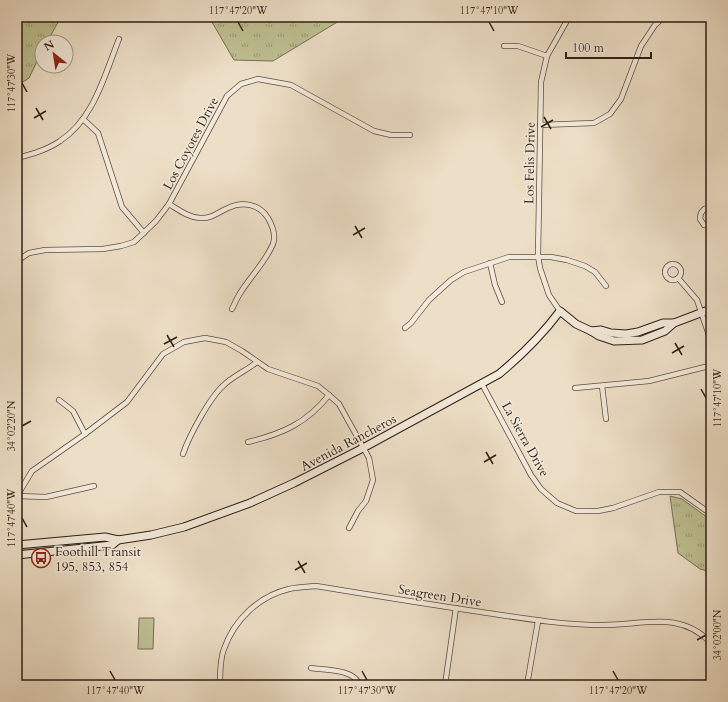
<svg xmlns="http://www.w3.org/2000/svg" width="728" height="702" font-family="Cardo,serif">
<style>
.grass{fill:url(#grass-tufts);stroke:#767053}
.garden{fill:#bec092;stroke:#767053}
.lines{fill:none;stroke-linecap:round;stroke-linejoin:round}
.minor-casing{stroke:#5e4f41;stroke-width:6}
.secondary-casing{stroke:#2f1f14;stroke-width:9}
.minor{stroke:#f3eadb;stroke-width:4.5}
.secondary{stroke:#f3eadb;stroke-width:7}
.ticks{fill:none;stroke:#2f1f14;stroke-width:1.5}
.labels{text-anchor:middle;stroke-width:3;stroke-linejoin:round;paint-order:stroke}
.street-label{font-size:13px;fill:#2f1f14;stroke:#f3eadb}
.poi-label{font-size:13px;fill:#2f1f14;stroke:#f3eadb;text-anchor:start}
.neatline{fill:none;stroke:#2f1f14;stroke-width:1.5}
.ticks-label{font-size:10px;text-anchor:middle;fill:#2f1f14}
</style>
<defs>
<pattern id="grass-tufts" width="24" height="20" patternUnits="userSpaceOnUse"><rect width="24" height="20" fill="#bec092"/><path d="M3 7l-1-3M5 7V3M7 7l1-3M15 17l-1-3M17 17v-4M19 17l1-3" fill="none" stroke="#9b9b76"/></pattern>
</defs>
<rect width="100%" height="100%" fill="#eddfc7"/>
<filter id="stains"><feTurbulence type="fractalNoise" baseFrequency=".005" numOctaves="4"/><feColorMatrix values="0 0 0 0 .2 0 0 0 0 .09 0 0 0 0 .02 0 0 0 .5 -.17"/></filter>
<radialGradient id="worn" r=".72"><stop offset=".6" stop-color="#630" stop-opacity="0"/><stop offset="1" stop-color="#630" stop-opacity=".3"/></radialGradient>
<g class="grass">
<path d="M17,17H61L47,42H42V51L29,78L17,86Z"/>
<path d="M209,17H351L339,21L273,61L234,60Z"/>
<path d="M670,496L682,499L711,520V572L700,569L678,553Z"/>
<path d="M111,539L85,546L17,554V547Z"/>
</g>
<path class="garden" d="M139,618H154L153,649H138Z"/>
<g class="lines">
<g class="minor-casing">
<g id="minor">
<path d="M504,46H518L547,56"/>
<path d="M83,119L98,133L122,207L144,233"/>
<path d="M540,125L594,123L610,114L621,99L641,46L655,25L664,17"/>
<path d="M17,158C32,154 47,150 60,141C94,119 105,74 119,39"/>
<path d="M169,204C179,210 188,217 200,218C212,219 218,212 228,208C243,201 259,204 268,218C272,225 276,236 273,244C265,263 249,278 239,295C236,300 234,305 232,309"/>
<path d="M711,208C704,207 700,212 700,219L704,225L711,226"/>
<path d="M17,261L29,253L45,250L103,249L121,246L134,242L156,221L169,204L227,96L241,84L258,79L291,85L374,131L391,135H410"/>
<path d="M490,263L495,285L502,302"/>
<circle cx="673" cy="272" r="8"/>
<path d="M678,278L697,300L711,341"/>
<path d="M560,311L549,295L540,268L538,256L541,82L547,56L569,17"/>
<path d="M405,328L411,323L429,300L451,280L464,272L509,257H551L567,260L585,266L595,272L606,286"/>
<path d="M482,384L531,475L541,489L557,503L576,511H598L613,508L659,492H680L711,514"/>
<path d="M602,386L606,419"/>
<path d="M575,388L649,381L709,366L711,365"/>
<path d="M59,400L73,411L85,434"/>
<path d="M248,442C282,434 307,423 329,395"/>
<path d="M183,454C189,436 210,397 224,385C233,376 246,371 257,362"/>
<path d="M17,496L32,471L85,434L127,402L163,354L184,342L205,338L226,342L242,351L268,369L318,386L329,395L339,404L369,458L373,480L366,501L358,511L349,528"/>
<path d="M17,496L46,497L94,486"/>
<path d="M311,668C324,670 356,669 359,685"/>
<path d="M220,685C220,674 220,659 224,649C234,620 259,596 289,589C298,587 307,587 316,586C371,595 426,604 481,612C521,618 561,625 602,625C641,626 679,609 711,643"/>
<path d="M445,685L456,608"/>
<path d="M527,685L538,621"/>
</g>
</g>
<g class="secondary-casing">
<g id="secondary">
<path d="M591,331L601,330L611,333L626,334L638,332L663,323H674L711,309"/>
<path d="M17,545L105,537L118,540L151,535L184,527L250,503L294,483L363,448L499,374C522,355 542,335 560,311L576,324L591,331L599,336L614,341L642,340L665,331L674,323"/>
<path d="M17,555L112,545L118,540"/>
</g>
</g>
<use href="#minor" class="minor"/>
<use href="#secondary" class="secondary"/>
</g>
<path class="ticks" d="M238,22L243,31M489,22L494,31M22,83L27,92M36,108L43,120M544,117L551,129M34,118L46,111M541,127L553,120M355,226L362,238M353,235L365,228M167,335L174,347M675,343L682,355M164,344L177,337M672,353L684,346M701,389L706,398M22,426L31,421M486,452L493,464M484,462L496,455M22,518L27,527M298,561L305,573M295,570L307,563M697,640L706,635M110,671L115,680M362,671L367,680M613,671L618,680"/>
<defs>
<g id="bus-ring" transform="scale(1)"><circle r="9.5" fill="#f3eadb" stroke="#8f2418" stroke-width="1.5"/><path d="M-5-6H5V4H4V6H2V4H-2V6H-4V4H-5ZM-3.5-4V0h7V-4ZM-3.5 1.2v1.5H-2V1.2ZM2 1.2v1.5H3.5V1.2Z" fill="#8f2418"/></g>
</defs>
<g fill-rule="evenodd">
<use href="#bus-ring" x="41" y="558"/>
</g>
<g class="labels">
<g class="street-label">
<text transform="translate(190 143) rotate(-62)" y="5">Los Coyotes Drive</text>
<text transform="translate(529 163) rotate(-89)" y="5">Los Felis Drive</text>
<text transform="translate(526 439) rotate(61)" y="5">La Sierra Drive</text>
<text transform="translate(348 442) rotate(-28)" y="5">Avenida Rancheros</text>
<text transform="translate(440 595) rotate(9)" y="5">Seagreen Drive</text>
</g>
<g class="poi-label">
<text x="55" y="556">Foothill Transit<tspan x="55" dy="15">195, 853, 854</tspan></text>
</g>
</g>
<rect width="728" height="702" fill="none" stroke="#eddfc7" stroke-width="44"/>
<g transform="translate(54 54) rotate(330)"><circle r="19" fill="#f3eadb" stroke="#a5998b"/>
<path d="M0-3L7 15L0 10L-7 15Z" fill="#8f2418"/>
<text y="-6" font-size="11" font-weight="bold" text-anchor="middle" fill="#2f1f14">N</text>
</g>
<path d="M566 52v6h85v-6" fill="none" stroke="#2f1f14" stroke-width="2"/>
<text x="572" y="52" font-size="12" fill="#2f1f14" stroke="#f3eadb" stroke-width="3" paint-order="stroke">100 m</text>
<rect x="22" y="22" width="684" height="658" class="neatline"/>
<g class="ticks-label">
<text x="238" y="14">117°47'20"W</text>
<text x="489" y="14">117°47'10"W</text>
<text transform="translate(11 83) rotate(-90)" y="4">117°47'30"W</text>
<text transform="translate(717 398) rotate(-90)" y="4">117°47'10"W</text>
<text transform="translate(11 426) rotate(-90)" y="4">34°02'20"N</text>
<text transform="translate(11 518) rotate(-90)" y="4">117°47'40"W</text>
<text transform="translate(717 635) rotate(-90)" y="4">34°02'00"N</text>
<text x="115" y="694">117°47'40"W</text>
<text x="367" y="694">117°47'30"W</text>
<text x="618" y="694">117°47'20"W</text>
</g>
<rect width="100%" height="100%" filter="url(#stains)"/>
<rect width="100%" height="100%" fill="url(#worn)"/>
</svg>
